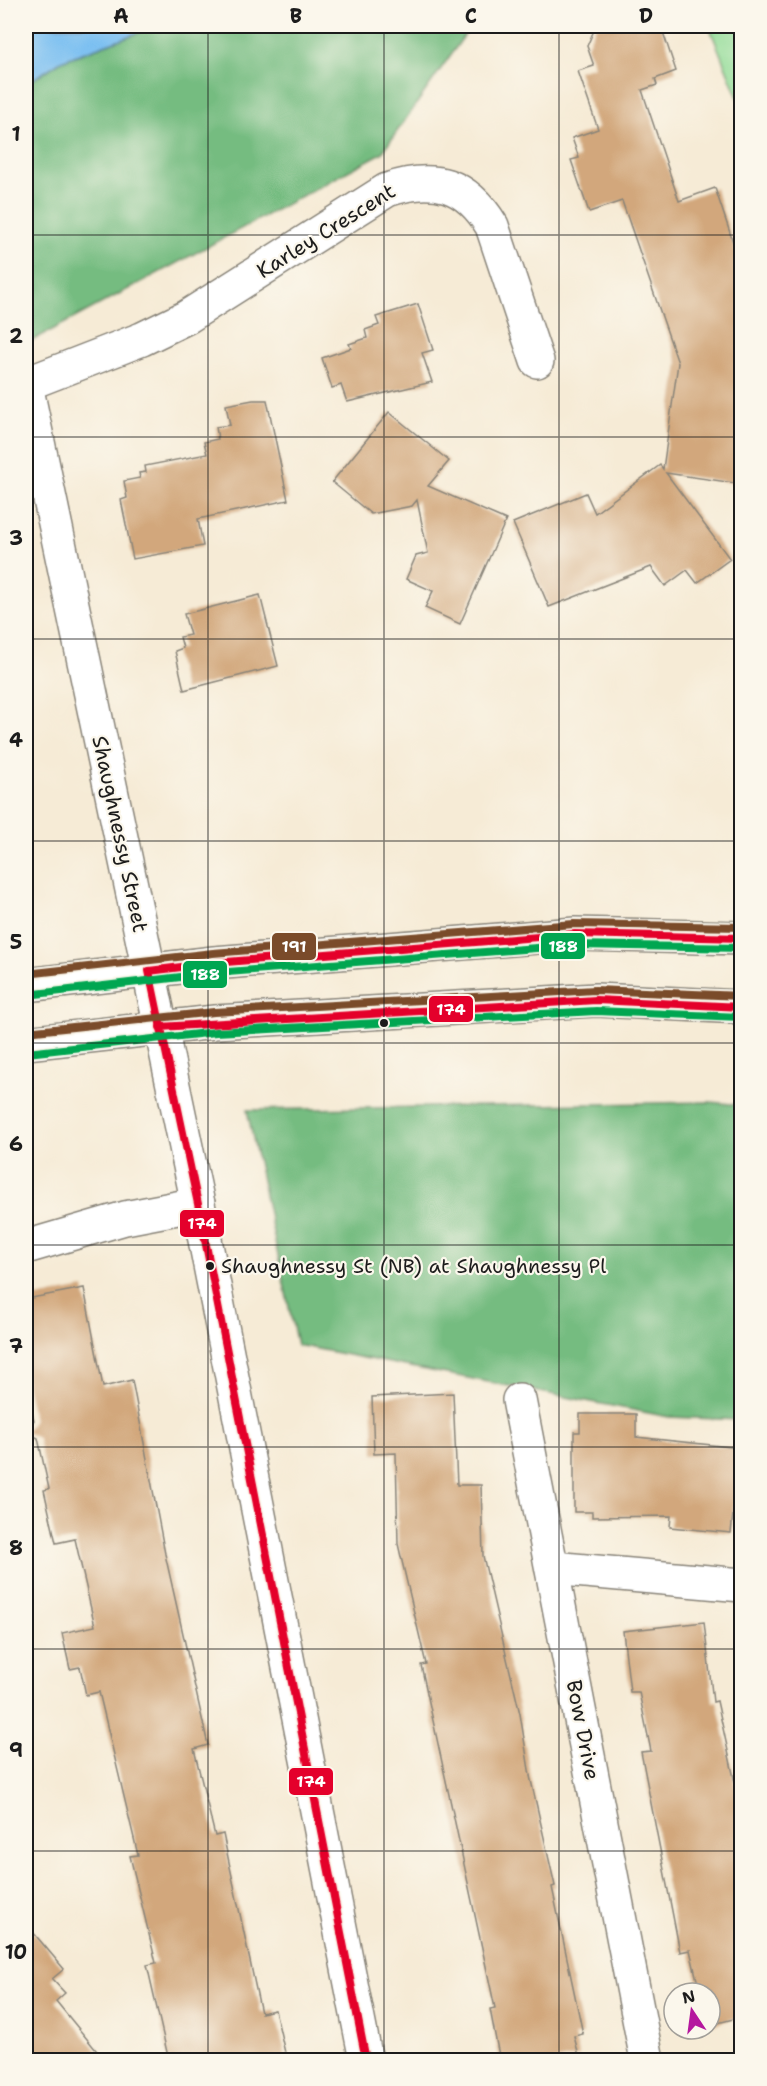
<svg xmlns="http://www.w3.org/2000/svg" width="767" height="2086" font-family="'Shantell Sans',sans-serif">
<style>
.green{fill:#92dc97;stroke:#577c5a;stroke-width:1.5}
.forest{fill:#75bc80;stroke:#486c4e;stroke-width:1.5}
.water{fill:#7abff1;stroke:#4b6e86;stroke-width:1.5}
.building{fill:#d2a77c}
.lines{fill:none;stroke-linecap:round;stroke-linejoin:round}
.street-casing{stroke:#898479;stroke-width:36}
.secondary-casing{stroke:#898479;stroke-width:36}
.street{stroke:#fff;stroke-width:33}
.secondary{stroke:#fff;stroke-width:33}
.bus-1-casing{stroke:#fbf7ec;stroke-width:12}
.bus-2-casing{stroke:#fbf7ec;stroke-width:12}
.bus-3-casing{stroke:#fbf7ec;stroke-width:12}
.bus-1{stroke:#e4002b;stroke-width:8}
.bus-2{stroke:#00a651;stroke-width:8}
.bus-3{stroke:#7a4b2a;stroke-width:8}
.grid{fill:none;stroke:#1c1c1c;stroke-width:1.5;stroke-opacity:0.55}
.bus-dot{fill:#1c1c1c;stroke:#fbf7ec;stroke-width:2}
.labels{text-anchor:middle;stroke-width:4.5;stroke-linejoin:round;paint-order:stroke}
.bus-label{font-size:20px;fill:#1c1c1c;stroke:#fbf7ec;text-anchor:start}
.street-label{font-size:21px;fill:#1c1c1c;stroke:#fbf7ec}
.line-badge{stroke:#fbf7ec;stroke-width:2}
.badge-label{font-size:16px;text-anchor:middle;font-weight:bold;fill:#fff}
.neatline{fill:none;stroke:#1c1c1c;stroke-width:2}
.grid-label{font-size:20px;text-anchor:middle;font-weight:bold;fill:#1c1c1c}
</style>
<rect width="100%" height="100%" fill="#fbf7ec"/>
<filter id="ink" filterUnits="userSpaceOnUse"><feTurbulence type="fractalNoise" baseFrequency=".0167" numOctaves="2"/><feDisplacementMap in="SourceGraphic" scale="12" xChannelSelector="R" yChannelSelector="G"/><feConvolveMatrix kernelMatrix="1 2 1 2 8 2 1 2 1" color-interpolation-filters="sRGB"/></filter>
<filter id="wash" filterUnits="userSpaceOnUse"><feTurbulence type="fractalNoise" baseFrequency=".008" numOctaves="4" result="noise"/><feDisplacementMap in="SourceGraphic" scale="24" xChannelSelector="R" yChannelSelector="G"/><feGaussianBlur stdDeviation="1.35" result="paint"/><feColorMatrix in="noise" values="0 0 0 0 0 0 0 0 0 0 0 0 0 0 0 0 0 1.4 0 .05"/><feComposite in="paint" operator="in"/></filter>
<g filter="url(#wash)">
<rect width="100%" height="100%" fill="#f6ebd6"/>
<path class="green" d="M709,26H741V105Z"/>
<g class="forest">
<path d="M156,26H471L382,153L26,344V84L61,61Z"/>
<path d="M710,1102L741,1105V1420L669,1417L297,1345L247,1110Z"/>
</g>
<path class="water" d="M26,26H156L61,61L26,84Z"/>
<g id="blocks">
<g class="building">
<path d="M596,26H661L676,71L655,79L657,85L642,90L679,201L715,188L741,266V484L666,473L730,559L697,583L687,570L665,586L651,567L549,607L513,523L586,493L595,513L660,465L663,469L678,363L622,201L589,212L571,160L579,158L572,138L598,129L578,71L594,66L587,46Z"/>
<path d="M418,304L433,350L422,353L432,382L347,402L341,385L332,388L322,358L351,348L349,344L367,338L365,330L379,325L376,317Z"/>
<path d="M253,400H267L288,500L198,519L203,546L133,559L121,500L127,498L124,481L140,478L139,473L146,472L145,466L207,454L204,442L218,439L216,427L230,425L226,405Z"/>
<path d="M389,412L449,461L428,486L506,520L460,624L425,608L433,591L406,579L416,556L428,553L417,500L412,506L371,514L332,482Z"/>
<path d="M260,595L278,666L184,690L175,651L183,648L180,637L190,635L184,614Z"/>
<path d="M84,1288L103,1387L132,1380L165,1554L208,1745L194,1749L215,1836L223,1834L261,2013L275,2010L287,2061H169L147,1965L156,1963L130,1856L138,1855L99,1692L86,1695L80,1667L70,1669L62,1633L95,1626L75,1539L56,1543L44,1490L49,1489L38,1438L26,1432L34,1420L26,1385V1299Z"/>
<path d="M453,1393L457,1485H481L483,1556L520,1714L530,1776L555,1886L552,1887L583,2034L574,2036L579,2056L556,2061H500L490,2009L495,2008L421,1665L426,1664L398,1544L396,1453L374,1454L372,1397Z"/>
<path d="M580,1414H636V1437L740,1448L731,1533L670,1527L671,1516L592,1517V1512H574V1432H580Z"/>
<path d="M704,1622L713,1702L717,1701L741,1810V2017L710,2025V1993H700L690,1950L680,1952L641,1752L651,1751L639,1692H630L623,1631Z"/>
<path d="M26,1924L64,1969L52,1979L65,1993L56,2001L105,2061H26Z"/>
</g>
</g>
</g>
<g filter="url(#ink)">
<use href="#blocks" fill-opacity="0" stroke="#898479" stroke-width="1.5"/>
<g class="lines">
<g class="street-casing">
<g id="street">
<path d="M26,384L142,339L187,317L387,190C434,174 466,183 492,226L537,361"/>
<path d="M26,385L149,971"/>
<path d="M26,1247L125,1218L198,1204"/>
<path d="M519,1400L647,2060"/>
<path d="M552,1568L742,1585"/>
</g>
</g>
<g class="secondary-casing">
<g id="secondary">
<path d="M149,971L198,1204L366,2060"/>
<path d="M26,985L214,963L575,934L742,938"/>
<path d="M26,1043L215,1022L596,1000L742,1007"/>
</g>
</g>
<use href="#street" class="street"/>
<use href="#secondary" class="secondary"/>
<g class="bus-1-casing">
<g id="bus-1">
<path d="M160,1027L596,1000L742,1007"/>
<path d="M366,2060L198,1204L149,971L214,963L575,934L742,938"/>
</g>
</g>
<g class="bus-2-casing">
<g id="bus-2">
<path d="M27,995L215,973L575,945L742,948"/>
<path d="M27,1053L216,1032L596,1011L741,1017"/>
</g>
</g>
<g class="bus-3-casing">
<g id="bus-3">
<path d="M26,974L213,953L574,924L742,927"/>
<path d="M26,1032L214,1012L595,990L742,996"/>
</g>
</g>
<use href="#bus-1" class="bus-1"/>
<use href="#bus-2" class="bus-2"/>
<use href="#bus-3" class="bus-3"/>
</g>
</g>
<path class="grid" d="M208,26V2060M384,26V2060M559,26V2060M26,235H742M26,437H742M26,639H742M26,841H742M26,1043H742M26,1245H742M26,1447H742M26,1649H742M26,1851H742"/>
<g class="bus-dot">
<circle cx="384" cy="1023" r="5"/>
<circle cx="210" cy="1266" r="5"/>
</g>
<g class="labels">
<g class="bus-label">
<text x="221" y="1273">Shaughnessy St (NB) at Shaughnessy Pl</text>
</g>
<g class="street-label">
<text transform="translate(326 231) rotate(-32)" y="7">Karley Crescent</text>
<text transform="translate(120 834) rotate(78)" y="7">Shaughnessy Street</text>
<text transform="translate(583 1730) rotate(79)" y="7">Bow Drive</text>
</g>
</g>
<g class="line-badge">
<rect x="540" y="932" width="46" height="28" rx="6" fill="#00a651"/>
<rect x="271" y="932" width="46" height="29" rx="6" fill="#7a4b2a"/>
<rect x="182" y="960" width="46" height="29" rx="6" fill="#00a651"/>
<rect x="428" y="995" width="46" height="28" rx="6" fill="#e4002b"/>
<rect x="179" y="1209" width="46" height="29" rx="6" fill="#e4002b"/>
<rect x="288" y="1767" width="46" height="29" rx="6" fill="#e4002b"/>
</g>
<g class="badge-label">
<text x="563" y="952">188</text>
<text x="294" y="952">191</text>
<text x="205" y="980">188</text>
<text x="451" y="1015">174</text>
<text x="202" y="1229">174</text>
<text x="311" y="1787">174</text>
</g>
<rect width="767" height="2086" fill="none" stroke="#fbf7ec" stroke-width="66"/>
<g transform="translate(692 2011) rotate(347)"><circle r="28" fill="#fbf7ec" stroke="#a29f99" stroke-width="1.5"/>
<path d="M0-4.5L10 22L0 15L-10 22Z" fill="#b5179e"/>
<text y="-9" font-size="16" font-weight="bold" text-anchor="middle" fill="#1c1c1c">N</text>
</g>
<rect x="33" y="33" width="701" height="2020" class="neatline"/>
<g class="grid-label">
<text x="121" y="23">A</text>
<text x="296" y="23">B</text>
<text x="471" y="23">C</text>
<text x="646" y="23">D</text>
<text x="16" y="141">1</text>
<text x="16" y="343">2</text>
<text x="16" y="545">3</text>
<text x="16" y="747">4</text>
<text x="16" y="949">5</text>
<text x="16" y="1151">6</text>
<text x="16" y="1353">7</text>
<text x="16" y="1555">8</text>
<text x="16" y="1757">9</text>
<text x="16" y="1959">10</text>
</g>
</svg>
